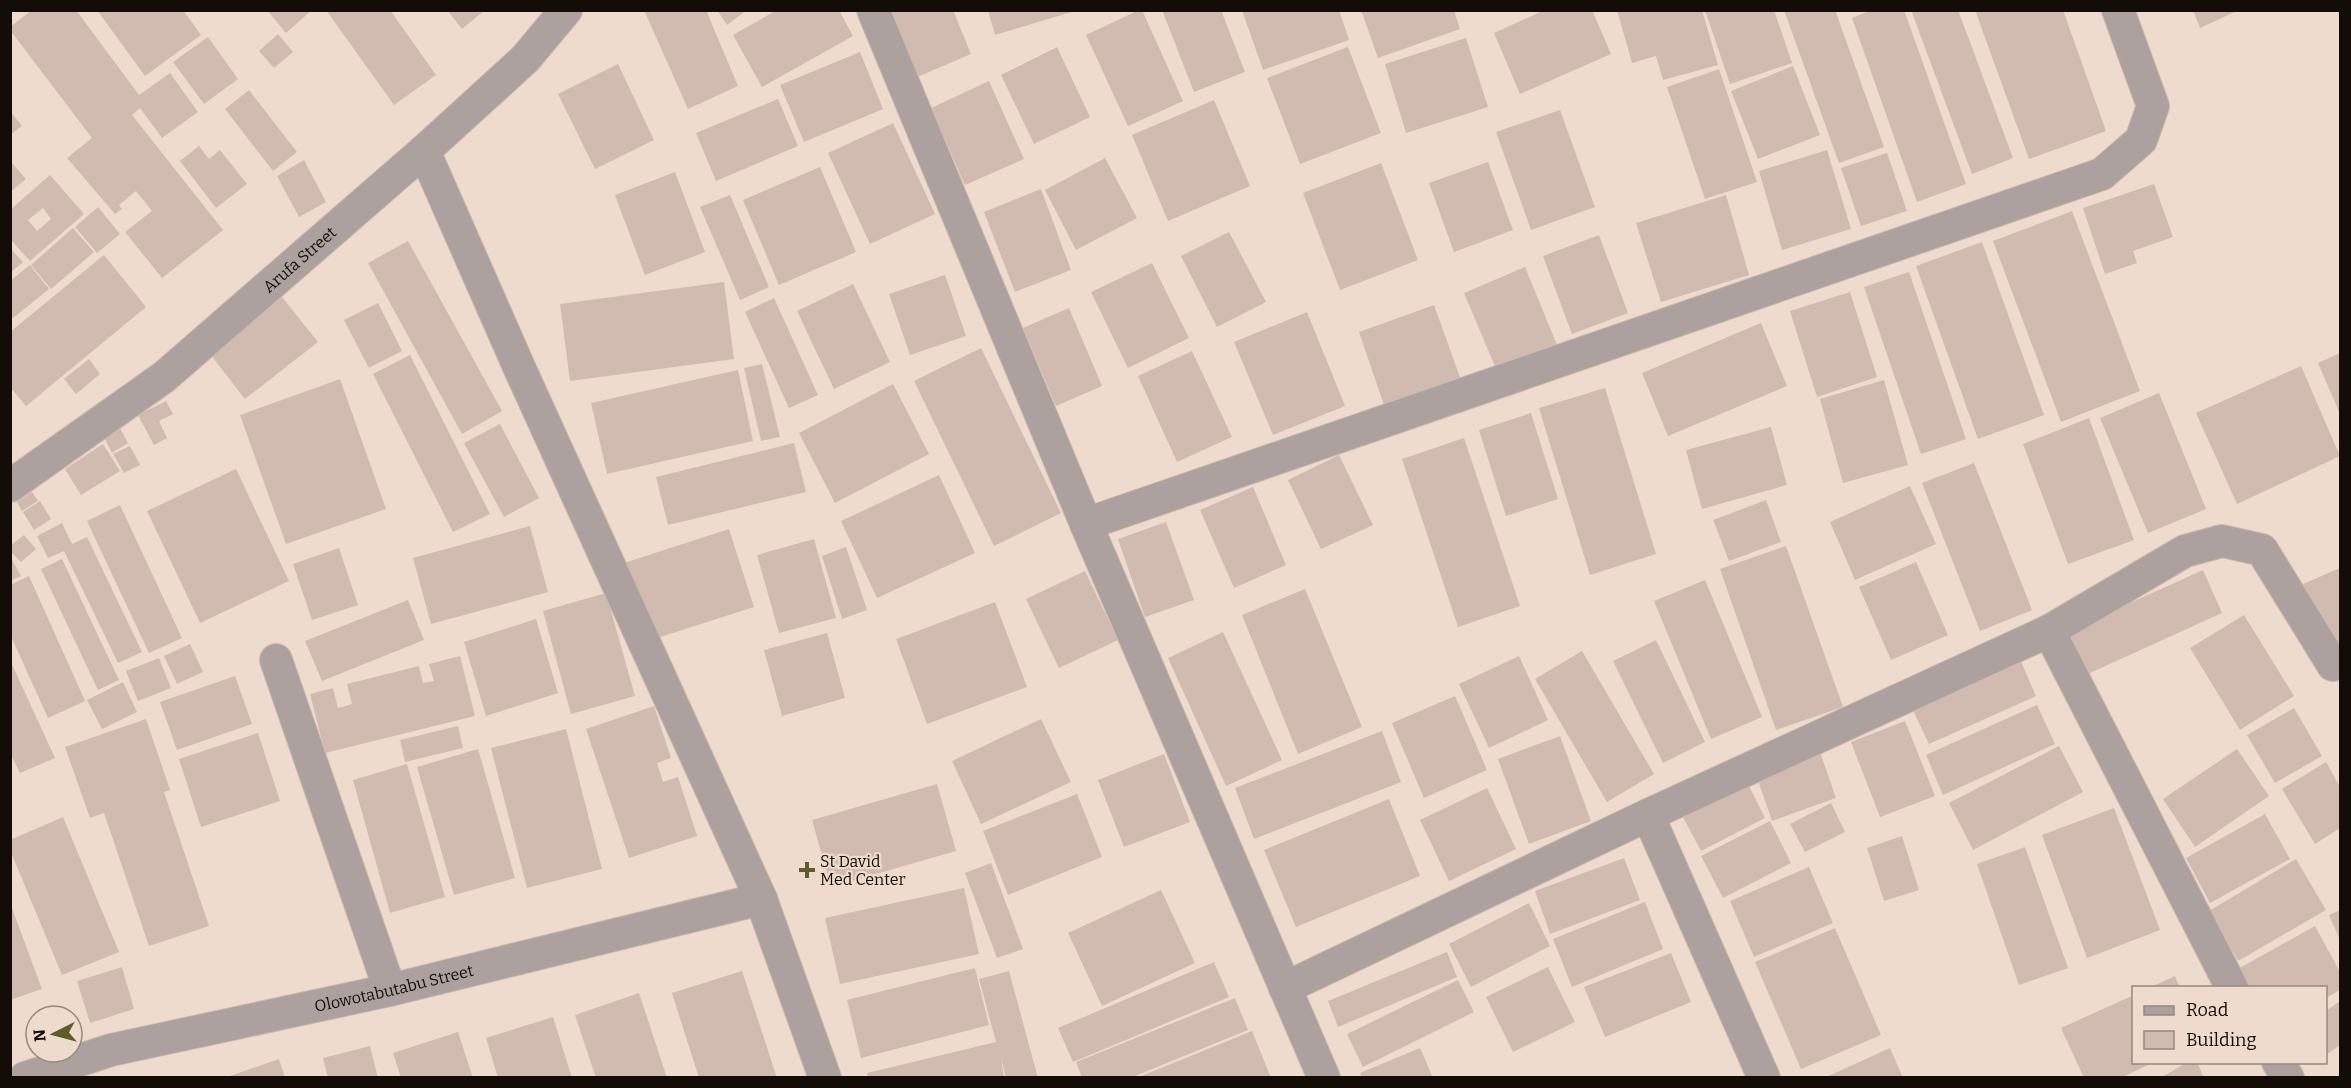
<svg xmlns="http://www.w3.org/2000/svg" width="2351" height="1088" font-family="Bitter,serif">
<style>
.building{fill:#d1bbb0;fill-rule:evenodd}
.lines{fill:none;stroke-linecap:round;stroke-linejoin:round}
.street-casing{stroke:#ccbaad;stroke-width:34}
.street{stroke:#aca19e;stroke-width:32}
.poi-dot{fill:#5d5d2a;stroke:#efdbcd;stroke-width:2}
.labels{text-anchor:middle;stroke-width:4.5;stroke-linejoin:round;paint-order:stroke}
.street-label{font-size:16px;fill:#130d08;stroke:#efdbcd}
.poi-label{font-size:16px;fill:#130d08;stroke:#efdbcd;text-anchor:start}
</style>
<rect width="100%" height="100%" fill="#efdbcd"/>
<g class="building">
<path d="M32,10H76L139,95L170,73L198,112L162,138L140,108L132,115L223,230L162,278L125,232L152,211L136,191L119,205L122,209L115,214L67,158L92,138L10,30V27Z"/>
<path d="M97,10H183L201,35L145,76Z"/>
<path d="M267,10H312L286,33Z"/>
<path d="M326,10H390L436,75L394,105Z"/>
<path d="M447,10H485L462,29Z"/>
<path d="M644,10H706L738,86L688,109Z"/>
<path d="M717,10H747L727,25Z"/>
<path d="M777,10H839L853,36L762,87L733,35Z"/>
<path d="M886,10H953L971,54L915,78Z"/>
<path d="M988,10H1075V11L995,35Z"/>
<path d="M1139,10H1142L1183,101L1128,126L1086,35Z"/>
<path d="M1162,10H1221L1245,72L1194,92Z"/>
<path d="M1242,10H1339L1349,40L1263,70Z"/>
<path d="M1361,10H1454L1460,29L1378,58Z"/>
<path d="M1545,10H1592L1611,54L1520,94L1494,33Z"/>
<path d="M1617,10H1702L1718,65L1663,80L1656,56L1632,63Z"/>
<path d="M1705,10H1774L1792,63L1730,84Z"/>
<path d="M1784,10H1835L1884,147L1839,163Z"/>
<path d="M1872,10H1904L1966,184L1917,202L1852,18Z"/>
<path d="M1911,10H1958L2013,158L1972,174Z"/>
<path d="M1975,10H2063L2106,131L2029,159Z"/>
<path d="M2193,10H2239L2200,28Z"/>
<path d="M278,34L293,52L274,68L259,51Z"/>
<path d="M208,37L238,79L204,104L173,62Z"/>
<path d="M1466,38L1488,107L1406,133L1385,64Z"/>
<path d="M1057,47L1090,117L1034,144L1001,75Z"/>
<path d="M1348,47L1381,133L1300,164L1267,78Z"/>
<path d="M860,52L883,109L804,142L780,85Z"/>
<path d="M618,64L654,140L595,169L558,94Z"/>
<path d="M1793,66L1820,135L1758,159L1731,91Z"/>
<path d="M1719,69L1757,182L1705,199L1667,87Z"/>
<path d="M989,81L1024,159L965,185L931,108Z"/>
<path d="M249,90L297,152L273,171L225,109Z"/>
<path d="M778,99L798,146L716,181L696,133Z"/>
<path d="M1214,100L1250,186L1168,221L1132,135Z"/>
<path d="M1560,110L1595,207L1531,230L1496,132Z"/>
<path d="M10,111L22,126L10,135Z"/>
<path d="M893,123L935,214L870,244L828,153Z"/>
<path d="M199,146L209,159L220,150L247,184L216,208L180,161Z"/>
<path d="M1827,150L1851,229L1782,250L1759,171Z"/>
<path d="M1887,153L1907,211L1861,226L1841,168Z"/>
<path d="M1105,158L1137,218L1076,250L1045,190Z"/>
<path d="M304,160L326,202L299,217L277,176Z"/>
<path d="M10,161L26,179L10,192Z"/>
<path d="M1488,162L1513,230L1454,252L1429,183Z"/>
<path d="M1381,163L1418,260L1340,290L1303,193Z"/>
<path d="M820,167L856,252L779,285L743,200Z"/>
<path d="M675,172L705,252L645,275L615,195Z"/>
<path d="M50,175L84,214L30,261L10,239V210ZM43,208L51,219L37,231L28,220Z"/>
<path d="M2154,184L2173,237L2133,251L2137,263L2105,274L2083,208Z"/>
<path d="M1041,189L1071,270L1015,292L984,212Z"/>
<path d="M730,195L769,287L740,300L700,207Z"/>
<path d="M1726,195L1749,275L1661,302L1636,223Z"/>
<path d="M98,207L120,234L97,253L75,227Z"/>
<path d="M2072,211L2140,391L2061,422L1993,241Z"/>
<path d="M73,228L94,252L51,289L31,265Z"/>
<path d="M1229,232L1266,302L1217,327L1181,256Z"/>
<path d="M1599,235L1628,313L1572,334L1543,256Z"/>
<path d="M408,241L502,411L462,434L368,263Z"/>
<path d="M1982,242L2044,415L1978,439L1916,266Z"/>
<path d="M10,248L23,262L10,273Z"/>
<path d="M104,255L146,307L26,406L10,387V332Z"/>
<path d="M1152,263L1189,338L1128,368L1091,292Z"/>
<path d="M30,265L49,289L13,318L10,315V281Z"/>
<path d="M1525,267L1557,345L1497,371L1464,293Z"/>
<path d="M1909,272L1966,439L1921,454L1864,287Z"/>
<path d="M945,275L966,336L910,355L889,294Z"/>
<path d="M724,282L734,359L570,381L560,304Z"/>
<path d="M853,284L890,362L834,389L797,311Z"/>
<path d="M1850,292L1877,377L1817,397L1790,311Z"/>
<path d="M282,297L318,342L245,399L210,354Z"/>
<path d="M774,298L818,395L789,408L745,312Z"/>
<path d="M378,303L402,351L369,368L344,320Z"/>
<path d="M1434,305L1461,380L1385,408L1359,332Z"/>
<path d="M1069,308L1102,386L1056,406L1023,328Z"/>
<path d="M1307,312L1345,406L1273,435L1234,342Z"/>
<path d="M1761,323L1787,386L1668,436L1642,373Z"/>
<path d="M981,348L1061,513L994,546L914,381Z"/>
<path d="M1192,351L1232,437L1177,462L1138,376Z"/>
<path d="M2340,353V414L2318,363Z"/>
<path d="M410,355L490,514L453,532L373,374Z"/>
<path d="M89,359L100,374L76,394L64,379Z"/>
<path d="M762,364L780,437L761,441L744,368Z"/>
<path d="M2301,366L2340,456L2237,504L2196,413Z"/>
<path d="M738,370L753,441L607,474L591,403Z"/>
<path d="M340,379L386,509L286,544L240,415Z"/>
<path d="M1884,380L1908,465L1843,483L1820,399Z"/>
<path d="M893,384L929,454L835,503L799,433Z"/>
<path d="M1605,388L1656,554L1590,575L1539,408Z"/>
<path d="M2159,393L2206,509L2148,533L2100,418Z"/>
<path d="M166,401L173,414L159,421L167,438L154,445L138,415Z"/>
<path d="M1531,413L1558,499L1506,516L1479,430Z"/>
<path d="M2089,418L2134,540L2068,564L2023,444Z"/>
<path d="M500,424L539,498L504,517L464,443Z"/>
<path d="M1771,427L1787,485L1702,509L1686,450Z"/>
<path d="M120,428L128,443L112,453L104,437Z"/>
<path d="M1464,438L1520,606L1458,627L1402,459Z"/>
<path d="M794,443L806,492L668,525L656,477Z"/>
<path d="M103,444L120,471L81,495L65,469Z"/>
<path d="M130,446L140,465L124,473L113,454Z"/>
<path d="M1339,455L1373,525L1321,549L1288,480Z"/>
<path d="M1974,463L2032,610L1980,631L1922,483Z"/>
<path d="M236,469L289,581L200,623L147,511Z"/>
<path d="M939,475L975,553L877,598L841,521Z"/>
<path d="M1910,486L1936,544L1855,580L1830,522Z"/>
<path d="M1253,487L1286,565L1234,588L1200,510Z"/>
<path d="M32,492L38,501L22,511L17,502Z"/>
<path d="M1766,500L1781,542L1729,561L1713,520Z"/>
<path d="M40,501L51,519L34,530L23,512Z"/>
<path d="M120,505L182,638L149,653L87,521Z"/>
<path d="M1166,522L1194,600L1145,617L1118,539Z"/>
<path d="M62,523L72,544L87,537L142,652L118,663L64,551L48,558L37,536Z"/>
<path d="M530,526L548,592L431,624L413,558Z"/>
<path d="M729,529L754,607L648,641L624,563Z"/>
<path d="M24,535L36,549L21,562L10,551V546Z"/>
<path d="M814,539L836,618L779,633L757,555Z"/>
<path d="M1786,546L1843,707L1776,730L1720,569Z"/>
<path d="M846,547L867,610L842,619L822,556Z"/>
<path d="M339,548L358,605L312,620L293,564Z"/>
<path d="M10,556L21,576L10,581Z"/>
<path d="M62,559L119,680L98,690L41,569Z"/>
<path d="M1916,562L1948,635L1891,660L1859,587Z"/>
<path d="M2340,568V646L2331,650L2303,584Z"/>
<path d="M2203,570L2222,613L2079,678L2059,635Z"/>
<path d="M1085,571L1118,640L1059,668L1026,599Z"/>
<path d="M29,576L85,701L48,718L10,634V585Z"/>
<path d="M1705,580L1762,717L1711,739L1654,601Z"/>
<path d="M1305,589L1362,727L1298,754L1242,615Z"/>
<path d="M606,593L635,696L571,714L543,611Z"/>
<path d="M408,600L424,640L322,681L305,641Z"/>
<path d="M995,602L1027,687L927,724L896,639Z"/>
<path d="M2244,615L2294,696L2240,730L2190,648Z"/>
<path d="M536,619L558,693L486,716L464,642Z"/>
<path d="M1223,632L1282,760L1226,786L1168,658Z"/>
<path d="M827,633L845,698L782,716L764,650Z"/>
<path d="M1656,640L1705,742L1663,763L1613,661Z"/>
<path d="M190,644L203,672L177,684L164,656Z"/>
<path d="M1582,651L1654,774L1607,802L1535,679Z"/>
<path d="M460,656L475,716L325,753L310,694L333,688L338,708L352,704L347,684L419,666L423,683L434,681L429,664Z"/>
<path d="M1519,656L1548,720L1489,748L1459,684Z"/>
<path d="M2019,657L2036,696L1929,744L1911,706Z"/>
<path d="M159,658L171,688L138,701L126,671Z"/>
<path d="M10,660L55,758L20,773L10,753Z"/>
<path d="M235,676L252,724L177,750L160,702Z"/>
<path d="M123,682L137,712L102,729L87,700Z"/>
<path d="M1455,696L1487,770L1424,798L1392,723Z"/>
<path d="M2037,705L2055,744L1943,795L1926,755Z"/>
<path d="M654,706L671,758L657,763L663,782L678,777L697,836L629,858L586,729Z"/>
<path d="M2294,708L2322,756L2275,783L2247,735Z"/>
<path d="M146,719L170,790L164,792L209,926L149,946L104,813L90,818L65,747Z"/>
<path d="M1041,719L1071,782L981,824L952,761Z"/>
<path d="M1905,721L1935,796L1880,817L1851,742Z"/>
<path d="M458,726L463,748L405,762L400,740Z"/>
<path d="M566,729L602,869L527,888L491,748Z"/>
<path d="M1382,731L1401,782L1254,839L1235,788Z"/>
<path d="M258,733L280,801L201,827L179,759Z"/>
<path d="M1560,736L1591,821L1529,844L1498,759Z"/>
<path d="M2059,746L2083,792L1973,850L1949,803Z"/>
<path d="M478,749L515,878L454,895L417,767Z"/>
<path d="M1819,749L1836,798L1772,821L1755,772Z"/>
<path d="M2237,749L2269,796L2195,847L2163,799Z"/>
<path d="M1164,754L1190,822L1124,847L1098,780Z"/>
<path d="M2326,762L2340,787V828L2315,844L2282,789Z"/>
<path d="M407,764L445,897L390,913L353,780Z"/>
<path d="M937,784L956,851L831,887L812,820Z"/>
<path d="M1748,784L1765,818L1701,851L1683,817Z"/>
<path d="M1487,788L1516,849L1449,881L1420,820Z"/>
<path d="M1077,794L1102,857L1008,895L983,831Z"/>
<path d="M1389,799L1420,876L1296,927L1264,850Z"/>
<path d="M1831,803L1845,832L1805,852L1790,824Z"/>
<path d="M2114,808L2160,930L2087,958L2042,835Z"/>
<path d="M2265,814L2290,859L2210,903L2186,858Z"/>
<path d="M63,817L119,952L62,975L10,850V840Z"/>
<path d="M1770,821L1791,863L1723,898L1701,856Z"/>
<path d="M1902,836L1919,890L1884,901L1867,848Z"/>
<path d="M2025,847L2068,968L2019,985L1977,864Z"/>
<path d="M1624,858L1640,900L1550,934L1535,891Z"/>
<path d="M2296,859L2326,910L2238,961L2209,911Z"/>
<path d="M991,863L1023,949L997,958L965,873Z"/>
<path d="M1809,867L1833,923L1754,957L1730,901Z"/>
<path d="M964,888L979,954L840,984L825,918Z"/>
<path d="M1161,890L1195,963L1102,1006L1068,933Z"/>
<path d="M1645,902L1663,949L1572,987L1553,939Z"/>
<path d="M10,903L42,989L10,1000Z"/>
<path d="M1529,903L1550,946L1471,987L1449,944Z"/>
<path d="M2340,910V940L2329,915Z"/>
<path d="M2315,926L2340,972V990L2326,998V988H2245L2236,970Z"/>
<path d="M1835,928L1881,1035L1801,1069L1755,962Z"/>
<path d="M1447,952L1457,977L1338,1027L1328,1001Z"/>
<path d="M1671,953L1691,1002L1605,1037L1584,987Z"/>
<path d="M1214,962L1229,997L1073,1062L1058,1028Z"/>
<path d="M122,967L134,1009L90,1023L77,981Z"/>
<path d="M1548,967L1575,1022L1513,1052L1486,997Z"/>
<path d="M975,968L989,1025L861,1058L847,1000Z"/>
<path d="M742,971L777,1078H699L672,993Z"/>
<path d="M1009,971L1038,1078H1006L1001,1058L1004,1078H868L867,1073L996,1042L979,979Z"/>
<path d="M2175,976L2180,988H2149Z"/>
<path d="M1458,980L1474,1012L1363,1067L1347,1034Z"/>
<path d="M639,993L667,1078H596L575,1015Z"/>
<path d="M2134,995V1062H2154L2121,1078H2084L2061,1028Z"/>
<path d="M1235,998L1248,1030L1130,1078H1082L1076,1062Z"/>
<path d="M2340,1001V1045L2326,1055V1011Z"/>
<path d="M553,1017L572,1078H498L486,1038Z"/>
<path d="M1252,1031L1271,1078H1139V1077Z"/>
<path d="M458,1032L473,1078H401L393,1053Z"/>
<path d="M370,1046L378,1078H328L323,1058Z"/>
<path d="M1420,1048L1433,1078H1362L1360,1073Z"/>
<path d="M1890,1048L1903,1078H1824Z"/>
<path d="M279,1059L285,1078H227V1077Z"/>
<path d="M2188,1062H2197L2204,1078H2160Z"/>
</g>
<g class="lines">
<g class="street-casing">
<g id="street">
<path d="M873,10L1086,524L1324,1078"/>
<path d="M424,151L519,367L761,899L825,1078"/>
<path id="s1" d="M10,486L164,377L424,151L525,59L566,10"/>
<path d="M1086,524L2102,174L2141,140L2153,106L2118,10"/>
<path d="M2049,631L2232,988"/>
<path d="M276,660L390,990"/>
<path d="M1648,815L1764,1078"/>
<path d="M1285,988L1648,815L2049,631L2185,551L2222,541L2262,550L2333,665"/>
<path d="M2278,1062L2288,1078"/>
<path id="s2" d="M25,1078L111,1050L390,990L761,899"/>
</g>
</g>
<use href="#street" class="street"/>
</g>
<path class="poi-dot" d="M804 861h6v6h6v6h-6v6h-6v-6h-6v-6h6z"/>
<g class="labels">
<g class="street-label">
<text dy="6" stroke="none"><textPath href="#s1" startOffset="368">Arufa Street</textPath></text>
<text dy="6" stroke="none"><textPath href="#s2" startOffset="380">Olowotabutabu Street</textPath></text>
</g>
<g class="poi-label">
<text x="820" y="867">St David<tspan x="820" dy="18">Med Center</tspan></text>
</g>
</g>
<rect width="2351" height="1088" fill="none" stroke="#130d08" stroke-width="24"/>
<rect x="2132" y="986" width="195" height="78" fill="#efdbcd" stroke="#97897e" stroke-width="1.5"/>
<rect x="2144" y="1006" width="30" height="9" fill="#aca19e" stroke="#97897e" stroke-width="1.5"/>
<text x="2186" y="1016" font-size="18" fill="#130d08">Road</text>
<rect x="2144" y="1031" width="30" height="18" fill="#d1bbb0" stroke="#97897e" stroke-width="1.5"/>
<text x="2186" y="1046" font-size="18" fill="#130d08">Building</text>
<g transform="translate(54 1034) rotate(264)"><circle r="28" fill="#efdbcd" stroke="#97897e" stroke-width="1.5"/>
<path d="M0-4.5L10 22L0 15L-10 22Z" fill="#5d5d2a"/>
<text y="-9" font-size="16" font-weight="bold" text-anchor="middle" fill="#130d08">N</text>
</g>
</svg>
